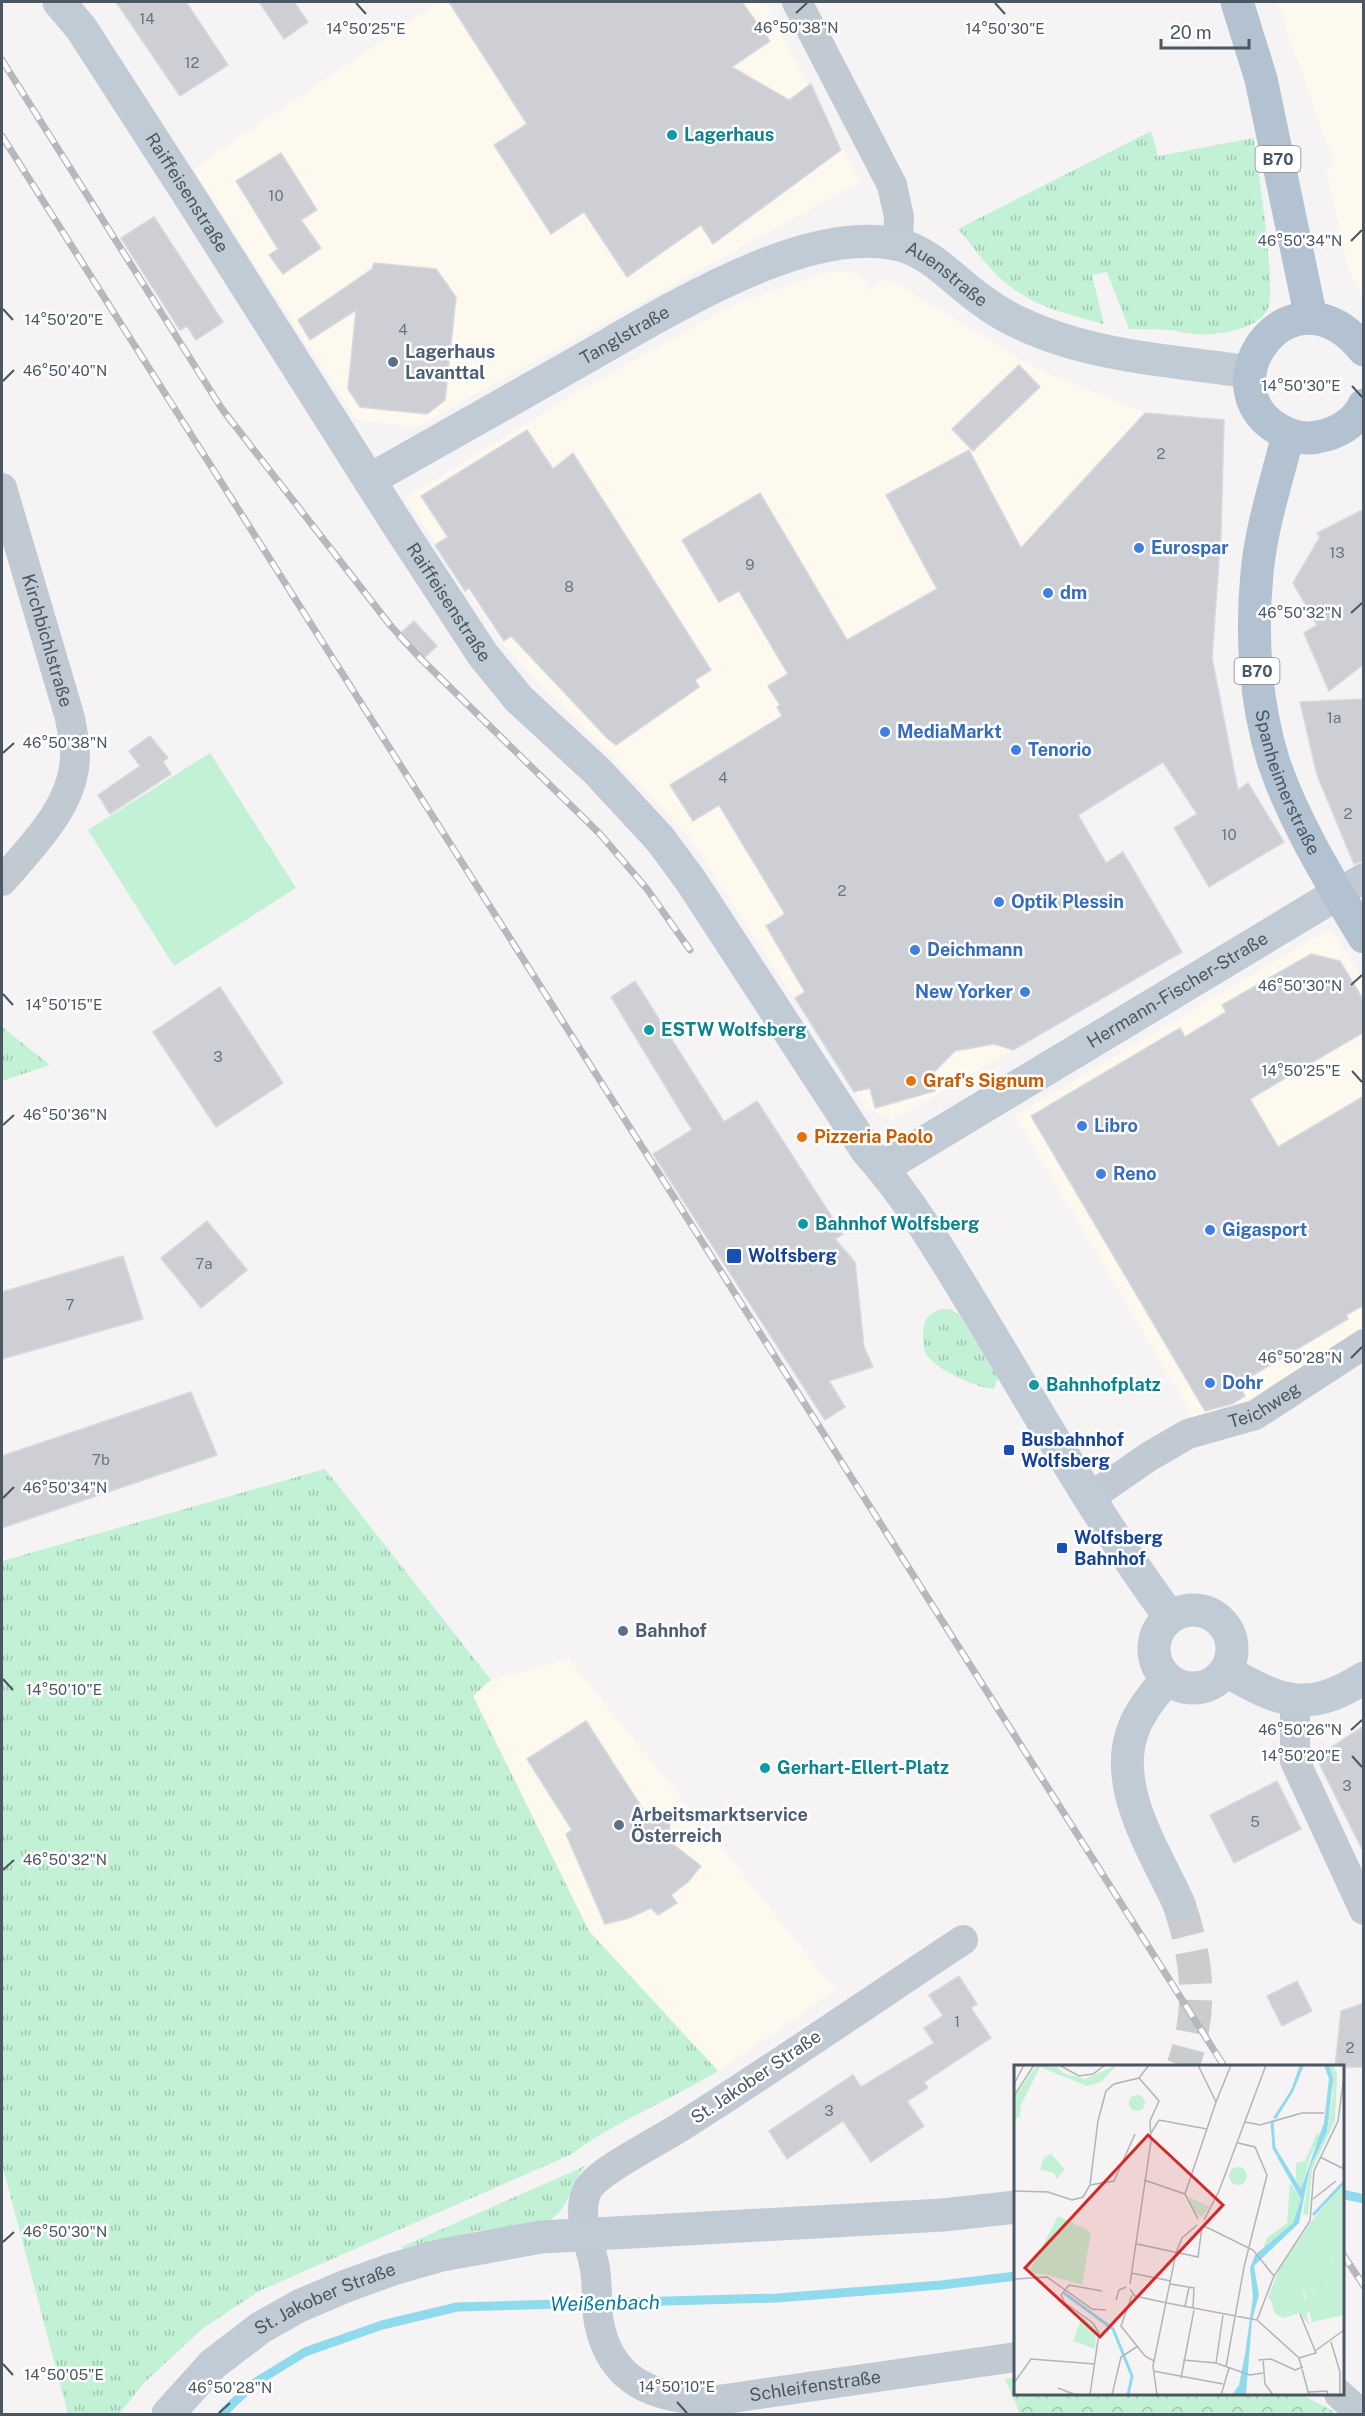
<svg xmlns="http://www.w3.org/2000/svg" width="1365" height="2416" font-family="'Public Sans',sans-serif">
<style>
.commercial{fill:#fdf9ef}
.grass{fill:url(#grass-tufts)}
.forest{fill:url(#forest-crowns)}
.garden{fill:#c3f1d5}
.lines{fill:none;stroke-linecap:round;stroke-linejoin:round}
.stream{stroke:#90daee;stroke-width:9}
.building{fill:#cdcfd5;stroke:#d7d9de;stroke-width:1.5}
.secondary-tunnel{stroke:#caccce;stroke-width:33;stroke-dasharray:33 16;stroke-linecap:butt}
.street{stroke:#c1cad2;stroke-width:30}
.secondary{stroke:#c1cbd6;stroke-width:33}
.primary{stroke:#b3c2d1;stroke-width:33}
.rail-casing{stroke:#b5b8bd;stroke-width:7}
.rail{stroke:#fff;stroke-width:4.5;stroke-dasharray:14;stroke-linecap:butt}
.ticks{fill:none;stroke:#4a5661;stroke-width:2}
.culture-dot{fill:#0f9aa8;stroke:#fff;stroke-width:2}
.service-dot{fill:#5c6f8a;stroke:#fff;stroke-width:2}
.shop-dot{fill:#3f7fe0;stroke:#fff;stroke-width:2}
.food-dot{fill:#e8710a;stroke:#fff;stroke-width:2}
.transit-dot{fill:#1a4fb4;stroke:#fff;stroke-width:2}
.labels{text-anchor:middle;stroke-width:5;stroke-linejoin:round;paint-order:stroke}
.number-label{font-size:15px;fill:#6b747e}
.shield{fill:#fff;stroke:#808990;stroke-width:1.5}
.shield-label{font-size:16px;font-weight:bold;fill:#4a5661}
.culture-label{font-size:18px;font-weight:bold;fill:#0d838f;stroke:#fff;text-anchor:start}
.street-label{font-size:18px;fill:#4a5661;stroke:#fff}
.service-label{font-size:18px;font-weight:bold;fill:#4e5e75;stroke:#fff;text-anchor:start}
.shop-label{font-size:18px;font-weight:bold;fill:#366cbe;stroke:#fff;text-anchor:start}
.food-label{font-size:18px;font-weight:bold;fill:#c56008;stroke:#fff;text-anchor:start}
.transit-label{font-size:18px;font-weight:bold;fill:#164399;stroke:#fff;text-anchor:start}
.water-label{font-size:20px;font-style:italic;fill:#0c7c9b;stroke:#fff}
.inset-river{fill:none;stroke:#90daee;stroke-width:3}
.inset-road{fill:none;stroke:#b1b4b9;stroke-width:1.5}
.view{fill:#d62828;fill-opacity:0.15;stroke:#d62828;stroke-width:3}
.inset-edge{fill:none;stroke:#4a5661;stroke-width:3}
.ticks-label{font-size:15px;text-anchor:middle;fill:#4a5661;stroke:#fff;stroke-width:5;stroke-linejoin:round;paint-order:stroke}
</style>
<defs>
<pattern id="grass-tufts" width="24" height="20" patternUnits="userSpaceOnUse" patternTransform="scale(1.5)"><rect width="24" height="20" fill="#c3f1d5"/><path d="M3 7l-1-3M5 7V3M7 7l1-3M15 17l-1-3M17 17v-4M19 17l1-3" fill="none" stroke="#a0c6b0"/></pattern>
<pattern id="forest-crowns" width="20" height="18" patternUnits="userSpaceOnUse" patternTransform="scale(1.5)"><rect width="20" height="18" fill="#c3f1d5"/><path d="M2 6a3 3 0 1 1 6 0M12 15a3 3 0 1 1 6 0" fill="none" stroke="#a0c6b0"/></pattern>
</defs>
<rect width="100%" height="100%" fill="#f5f3f3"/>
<g class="commercial">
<path d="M439,2H765L777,28L861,181L416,427L356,420L193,169Z"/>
<path d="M1277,2H1363V299L1349,272L1326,168L1334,165Z"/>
<path d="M831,271L858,273L870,290L887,278L1035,368L1145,413L1224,420L1221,533L1212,658L1164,762L1078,815L1106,863L1123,852L1182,952L893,1120L866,1108L688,836L502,643L405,498L579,391L737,303Z"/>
<path d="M1331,928L1363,980V1336L1210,1445L1015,1116Z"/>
<path d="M569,1659L836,1990L718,2071L589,1931L473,1695L491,1680Z"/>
</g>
<g class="grass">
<path d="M1151,131L1158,156L1254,138C1257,166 1277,289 1268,308C1260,327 1231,332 1212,334C1199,336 1184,332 1171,330C1157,329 1143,329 1129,329L1107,272L1092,275L1104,324C1066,314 1030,306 1000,278C985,264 972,245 958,229Z"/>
<path d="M2,1027L50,1065L2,1081Z"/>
<path d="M941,1309H951L960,1316L998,1378L994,1389C976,1388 933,1369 925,1352C923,1346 923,1339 923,1333C924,1319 928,1314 941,1309Z"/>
<path d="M325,1469L491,1680L473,1696L589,1931L718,2071C671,2100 615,2121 572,2154L259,2291L202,2329L144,2383L119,2414H68L2,2164V1561Z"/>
<path d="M585,2166C569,2185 570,2211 546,2222L477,2231L404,2250L401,2247Z"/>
</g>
<path class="forest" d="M1015,2378L1016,2394H1300L1333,2411L1332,2414H1020L1005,2379Z"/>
<path class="garden" d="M210,753L296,888L174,966L88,830Z"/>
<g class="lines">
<g class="stream">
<path d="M1342,2194L1364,2199"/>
<path d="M222,2414L253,2384L305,2352L382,2325L457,2307L777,2298L941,2285L1016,2276"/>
</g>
</g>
<g class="building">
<path d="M116,2H186L228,65L180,96Z"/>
<path d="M259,2H294L308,22L284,39Z"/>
<path d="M449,2H742L770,41L732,67L789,100L811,84L841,150L713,244L701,225L627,277L584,212L551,234L494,145L527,124Z"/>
<path d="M281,153L317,210L301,220L321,248L283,274L269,255L278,249L236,181Z"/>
<path d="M154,217L223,322L196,340L187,326L180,330L121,238Z"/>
<path d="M374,263L436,269L456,297L445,400L427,414L360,407L348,389L356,310L310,340L298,320L372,269Z"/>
<path d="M1019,365L1040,387L973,451L952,429Z"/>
<path d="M1145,413L1224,420L1221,533L1212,658L1238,790L1248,783L1284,842L1209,887L1174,828L1197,814L1163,762L1078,815L1106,863L1123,852L1182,952L1013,1050L994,1044L955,1051L933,1073L935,1091L875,1108L870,1088L854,1092L795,998L805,992L766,926L785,914L719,805L693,821L670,785L782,716L777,707L780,705L768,686L788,674L739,591L719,602L682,540L760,493L847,640L937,589L886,495L969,450L1021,548Z"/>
<path d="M527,430L553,469L573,453L711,670L695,680L699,687L616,745L607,738L511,636L504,641L469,588L465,591L435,545L448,537L421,496Z"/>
<path d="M1364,509V664L1329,691L1304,633L1317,625L1293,583L1320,537L1317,533Z"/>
<path d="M414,621L437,646L420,662L396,637Z"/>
<path d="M1364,699V861L1354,864L1317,775L1300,702Z"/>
<path d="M150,736L168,758L163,762L171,774L110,814L98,795L140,766L129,751Z"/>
<path d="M1311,954L1340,961L1364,1001V1032L1250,1099L1278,1147L1364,1096V1305L1346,1315L1348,1319L1238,1384L1245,1396L1232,1404L1205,1411L1031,1116L1180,1028L1185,1037L1226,1012L1222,1005Z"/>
<path d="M635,981L724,1122L757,1101L843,1234L835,1239L855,1262L864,1347L873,1367L829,1381L845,1407L825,1420L653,1154L692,1130L611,997Z"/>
<path d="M220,987L283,1083L216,1127L153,1032Z"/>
<path d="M207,1221L247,1270L201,1308L161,1258Z"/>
<path d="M123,1256L143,1319L2,1359V1292Z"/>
<path d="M191,1392L217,1455L2,1528V1456Z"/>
<path d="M586,1721L646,1814L670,1821L669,1841L701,1866L688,1882L671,1895L677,1903L658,1915L651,1908L629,1918L605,1924L566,1834L572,1830L527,1759Z"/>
<path d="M1364,1726V1853L1316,1757Z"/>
<path d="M1277,1781L1301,1829L1234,1863L1210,1815Z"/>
<path d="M959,1976L977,2004L971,2008L991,2038L924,2082L928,2088L907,2101L924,2126L871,2162L843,2121L787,2159L769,2131L853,2075L861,2087L934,2043L924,2028L943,2016L929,1995Z"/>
<path d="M1297,1981L1312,2011L1282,2026L1267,1996Z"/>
<path d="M1364,2003V2067H1335L1341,2011Z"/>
</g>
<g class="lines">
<path class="secondary-tunnel" d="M1179,1904C1198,1961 1203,2009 1183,2066"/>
<g class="street">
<path d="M797,2L892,185L899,217L898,244"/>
<path id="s1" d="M2,488L70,718C72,730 75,743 75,755C75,805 32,846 2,881"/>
<path d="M1337,894L1364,878"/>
<path id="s2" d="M1089,1498L1150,1456L1188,1434L1255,1415L1364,1344"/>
<path d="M1295,1701V1761L1364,1910"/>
<path id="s3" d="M963,1940C869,2002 777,2066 682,2126C661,2140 599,2170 588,2189C575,2214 591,2244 595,2269C598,2287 596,2306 599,2323C611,2384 656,2398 711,2401L1016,2357"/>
<path d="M1339,2394L1361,2414"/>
</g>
<g class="secondary">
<path id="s4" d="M59,2L81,28L190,197L394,519L483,655L519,699L597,771L660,839L691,881L867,1151C911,1200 944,1257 978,1313C1040,1415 1098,1520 1170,1617"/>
<path id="s5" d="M369,480C435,442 502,405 569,367C652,321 798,224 895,244C929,250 953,280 980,299C992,308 1008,318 1022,324C1092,357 1174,361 1250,372"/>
<path id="s6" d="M882,1168L1337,894"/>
<circle cx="1193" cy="1649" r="39"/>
<path d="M1226,1671C1281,1702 1307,1714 1364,1678"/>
<path d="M1167,1679C1155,1693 1143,1707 1135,1725C1109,1784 1155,1851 1179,1904"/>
<path id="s7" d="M168,2414L213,2364L260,2328L299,2306L346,2286L393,2269L442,2255L541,2237L943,2215L1016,2207"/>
</g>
<g class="primary">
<path d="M1237,2L1261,79L1311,318"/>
<path d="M1364,350C1292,260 1203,385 1278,429C1290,436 1303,440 1317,437C1336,434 1356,423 1364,405"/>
<path id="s8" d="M1288,435C1277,480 1261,527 1257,573C1251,635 1255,703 1274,763C1295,824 1331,882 1364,937"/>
</g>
<g class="rail-casing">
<g id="rail">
<path d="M2,60L222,409L390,625L421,659L600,834L647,889L690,950"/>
<path d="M2,136L1224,2066"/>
<path d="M1342,2253L1364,2286"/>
</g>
</g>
<use href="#rail" class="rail"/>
</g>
<path class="ticks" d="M356,3L366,14M995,3L1005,14M796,13L807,3M1351,241L1362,230M3,309L13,320M3,381L14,370M1352,386L1362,397M1351,613L1362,603M3,753L14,743M1351,985L1362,975M3,994L13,1005M1352,1071L1362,1082M3,1125L14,1115M1351,1358L1362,1347M3,1498L14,1487M3,1679L13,1690M1351,1730L1362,1720M1352,1756L1362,1767M3,1870L14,1860M3,2242L14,2232M3,2364L13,2375M677,2402L687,2413M219,2413L230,2403"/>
<g class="culture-dot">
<circle cx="672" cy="135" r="6"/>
<circle cx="649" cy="1030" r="6"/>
<circle cx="803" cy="1224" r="6"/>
<circle cx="1034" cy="1385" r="6"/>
<circle cx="765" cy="1768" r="6"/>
</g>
<g class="service-dot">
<circle cx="393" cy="362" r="6"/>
<circle cx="623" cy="1631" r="6"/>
<circle cx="619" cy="1825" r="6"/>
</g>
<g class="shop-dot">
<circle cx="1139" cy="548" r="6"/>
<circle cx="1048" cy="593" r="6"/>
<circle cx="885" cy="732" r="6"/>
<circle cx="1016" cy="750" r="6"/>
<circle cx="999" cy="902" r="6"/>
<circle cx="915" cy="950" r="6"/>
<circle cx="1025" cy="992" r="6"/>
<circle cx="1082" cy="1126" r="6"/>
<circle cx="1101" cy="1174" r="6"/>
<circle cx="1210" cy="1230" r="6"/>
<circle cx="1210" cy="1383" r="6"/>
</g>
<g class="food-dot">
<circle cx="911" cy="1081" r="6"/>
<circle cx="802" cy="1137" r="6"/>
</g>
<g class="transit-dot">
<rect x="726" y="1248" width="16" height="16" rx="3"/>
<rect x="1003" y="1444" width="12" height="12" rx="3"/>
<rect x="1056" y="1542" width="12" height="12" rx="3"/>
</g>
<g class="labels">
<g class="number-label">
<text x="147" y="24">14</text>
<text x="192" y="68">12</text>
<text x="276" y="201">10</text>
<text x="403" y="335">4</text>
<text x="1161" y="459">2</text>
<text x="1337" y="558">13</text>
<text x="750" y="570">9</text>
<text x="569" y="592">8</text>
<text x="1334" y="723">1a</text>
<text x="723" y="783">4</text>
<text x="1348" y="819">2</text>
<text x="1229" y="840">10</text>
<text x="842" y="896">2</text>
<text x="218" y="1062">3</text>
<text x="204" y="1269">7a</text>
<text x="70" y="1310">7</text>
<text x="101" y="1465">7b</text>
<text x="1347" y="1791">3</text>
<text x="1255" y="1827">5</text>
<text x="957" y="2027">1</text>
<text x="1350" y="2053">2</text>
<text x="829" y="2116">3</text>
</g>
<g class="shield">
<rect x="1255.5" y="146" width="45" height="26" rx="4.5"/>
<rect x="1234.5" y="658" width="45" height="26" rx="4.5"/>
</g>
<g class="shield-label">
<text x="1278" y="165">B70</text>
<text x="1257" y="677">B70</text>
</g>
<g class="culture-label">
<text x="684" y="141">Lagerhaus</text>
<text x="661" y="1036">ESTW Wolfsberg</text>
<text x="815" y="1230">Bahnhof Wolfsberg</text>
<text x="1046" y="1391">Bahnhofplatz</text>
<text x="777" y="1774">Gerhart-Ellert-Platz</text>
</g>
<g class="street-label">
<text dy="6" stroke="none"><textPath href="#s4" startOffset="230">Raiffeisenstraße</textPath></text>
<text dy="6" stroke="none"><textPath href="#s5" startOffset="645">Auenstraße</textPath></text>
<text dy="6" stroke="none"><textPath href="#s5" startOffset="294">Tanglstraße</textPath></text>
<text dy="6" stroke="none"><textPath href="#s4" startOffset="716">Raiffeisenstraße</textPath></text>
<text dy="6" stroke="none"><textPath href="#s1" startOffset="159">Kirchbichlstraße</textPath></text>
<text dy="6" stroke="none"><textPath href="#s8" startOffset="356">Spanheimerstraße</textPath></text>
<text dy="6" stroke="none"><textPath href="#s6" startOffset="345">Hermann-Fischer-Straße</textPath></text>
<text dy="6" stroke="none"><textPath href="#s2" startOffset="200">Teichweg</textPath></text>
<text transform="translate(756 2077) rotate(-34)" y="6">St. Jakober Straße</text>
<text dy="6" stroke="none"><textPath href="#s7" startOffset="198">St. Jakober Straße</textPath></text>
<text dy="6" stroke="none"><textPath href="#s3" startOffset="842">Schleifenstraße</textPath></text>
</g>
<g class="service-label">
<text x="405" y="358">Lagerhaus<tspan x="405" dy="21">Lavanttal</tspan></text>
<text x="635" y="1637">Bahnhof</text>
<text x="631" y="1821">Arbeitsmarktservice<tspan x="631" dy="21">Österreich</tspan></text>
</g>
<g class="shop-label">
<text x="1151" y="554">Eurospar</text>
<text x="1060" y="599">dm</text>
<text x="897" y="738">MediaMarkt</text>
<text x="1028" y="756">Tenorio</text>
<text x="1011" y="908">Optik Plessin</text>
<text x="927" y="956">Deichmann</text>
<text x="1013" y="998" text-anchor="end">New Yorker</text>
<text x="1094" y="1132">Libro</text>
<text x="1113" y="1180">Reno</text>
<text x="1222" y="1236">Gigasport</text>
<text x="1222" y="1389">Dohr</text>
</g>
<g class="food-label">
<text x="923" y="1087">Graf's Signum</text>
<text x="814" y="1143">Pizzeria Paolo</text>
</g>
<g class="transit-label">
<text x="748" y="1262">Wolfsberg</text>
<text x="1021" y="1446">Busbahnhof<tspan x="1021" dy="21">Wolfsberg</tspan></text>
<text x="1074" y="1544">Wolfsberg<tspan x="1074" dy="21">Bahnhof</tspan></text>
</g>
<g class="water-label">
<text transform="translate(605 2303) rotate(-1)" y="7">Weißenbach</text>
</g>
</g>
<g transform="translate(1014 2065)">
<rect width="330" height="330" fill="#f5f3f3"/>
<path d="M330,118V133L325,139L300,153ZM175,132L196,142L188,152L179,146L181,142L178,144ZM44,151L77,167L68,220L31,209H14ZM321,194L330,196V250L298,257L289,223L298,225L301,233L300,220L313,216L311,207ZM266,222L278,223L287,247L271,253L261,249L257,236Z" fill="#c3f1d5"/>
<path d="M23,0H42L49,8L71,14L103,0L87,17L73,21L26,2L7,40L6,51L0,55V33ZM315,0H319L323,9L321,55L298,105L294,150L289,149L296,102L313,67L319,26ZM303,68L307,70L296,92L287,125L282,114V98L291,96ZM37,89L51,104L43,114L40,108L26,105L30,92ZM215 111a9 9 0 1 1 18 0a9 9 0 1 1-18 0ZM276,118L287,134L283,150L279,158L249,183L253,173L273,158ZM330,133V196L321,194L316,199L310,222L300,220L303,233L298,225L289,223L290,232L298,241L293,248L295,259L281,244L278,223L266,222L257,236L254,233L265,204L300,153ZM68,252L82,265L81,284L59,276Z" fill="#c3f1d5"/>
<path d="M115 38a8 8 0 1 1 16 0a8 8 0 1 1-16 0Z" fill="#c3f1d5"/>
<path d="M286,0H290L279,27L262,54L259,53L277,25ZM310,0H315L319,14L313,67L296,102L285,158L240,201L245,230L238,255L232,330H218L225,320L231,289L239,232L236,203L241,190L279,158L287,134L263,92L266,90L287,124L310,58L315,14Z" fill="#90daee"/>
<path class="inset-river" d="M258,57L260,83L266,93M299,150L330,117M50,228L99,264L118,311L114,330"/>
<path class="inset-road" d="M45,0L65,11L79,9L91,0M0,19L10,0M0,31L20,0M202,37L217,0M231,57L246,60L288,48H310M137,68L145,55L193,64M306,92L328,103L330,98M130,115L171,129M76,120L100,116L121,69M0,126L34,127L58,135L69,132L76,120L84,56L92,26L100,19L125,13L135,0M299,134L322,116M184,154L171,129L202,37L184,0M190,155L205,126L252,0M190,161L239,185L260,211M123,179L184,192L188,162M117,208L157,216M0,214L33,212L78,244L92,245M116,219L137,76L136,56L145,36L125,13M156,219L180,223L179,243M116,224L121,231L153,238M118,230L107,261L131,291L140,296M102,235L105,225L112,222M153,238L243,255M171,241L175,223M243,255L260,211L296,156L300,106L324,56L330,10M243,255L285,293L295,330M317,277L326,307V330M301,286L330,265M285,293L302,288L286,249M249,294L251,319L259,330M169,295L202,298L236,310L249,308M244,295L257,294L281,305L289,302M202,298L209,250M212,302L230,202L253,110L241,82L224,78M139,306L209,319M167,313L180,245M0,318L17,294L81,299M44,323L62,330M295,327L313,326L314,330M76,330L85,268L79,258L51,238L47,230L55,220L88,226M98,330L107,292L124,281M143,330L139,301L162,188L168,173L183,160M207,330L215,303"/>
<path class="view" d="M134,70L209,140L86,272L11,203Z"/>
<rect width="330" height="330" class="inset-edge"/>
</g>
<g class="ticks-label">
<text x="796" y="33">46°50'38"N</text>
<text x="366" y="34">14°50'25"E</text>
<text x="1005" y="34">14°50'30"E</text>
<text x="1300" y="246">46°50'34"N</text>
<text x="64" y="325">14°50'20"E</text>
<text x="65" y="376">46°50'40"N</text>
<text x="1301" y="391">14°50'30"E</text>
<text x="1300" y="618">46°50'32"N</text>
<text x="65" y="748">46°50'38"N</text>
<text x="1300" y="991">46°50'30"N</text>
<text x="64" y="1010">14°50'15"E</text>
<text x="1301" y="1076">14°50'25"E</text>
<text x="65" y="1120">46°50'36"N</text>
<text x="1300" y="1363">46°50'28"N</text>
<text x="65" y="1493">46°50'34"N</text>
<text x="64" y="1695">14°50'10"E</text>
<text x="1300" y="1735">46°50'26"N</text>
<text x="1301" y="1761">14°50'20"E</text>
<text x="65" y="1865">46°50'32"N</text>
<text x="65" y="2237">46°50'30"N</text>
<text x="64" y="2380">14°50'05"E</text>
<text x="677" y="2392">14°50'10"E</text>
<text x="230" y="2393">46°50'28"N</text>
</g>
<rect width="1365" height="2416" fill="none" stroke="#4a5661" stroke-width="6"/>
<path d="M1161 39v9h88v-9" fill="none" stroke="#4a5661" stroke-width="3"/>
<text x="1170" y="39" font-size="18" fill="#4a5661" stroke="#ffffff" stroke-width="4.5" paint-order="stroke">20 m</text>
</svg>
